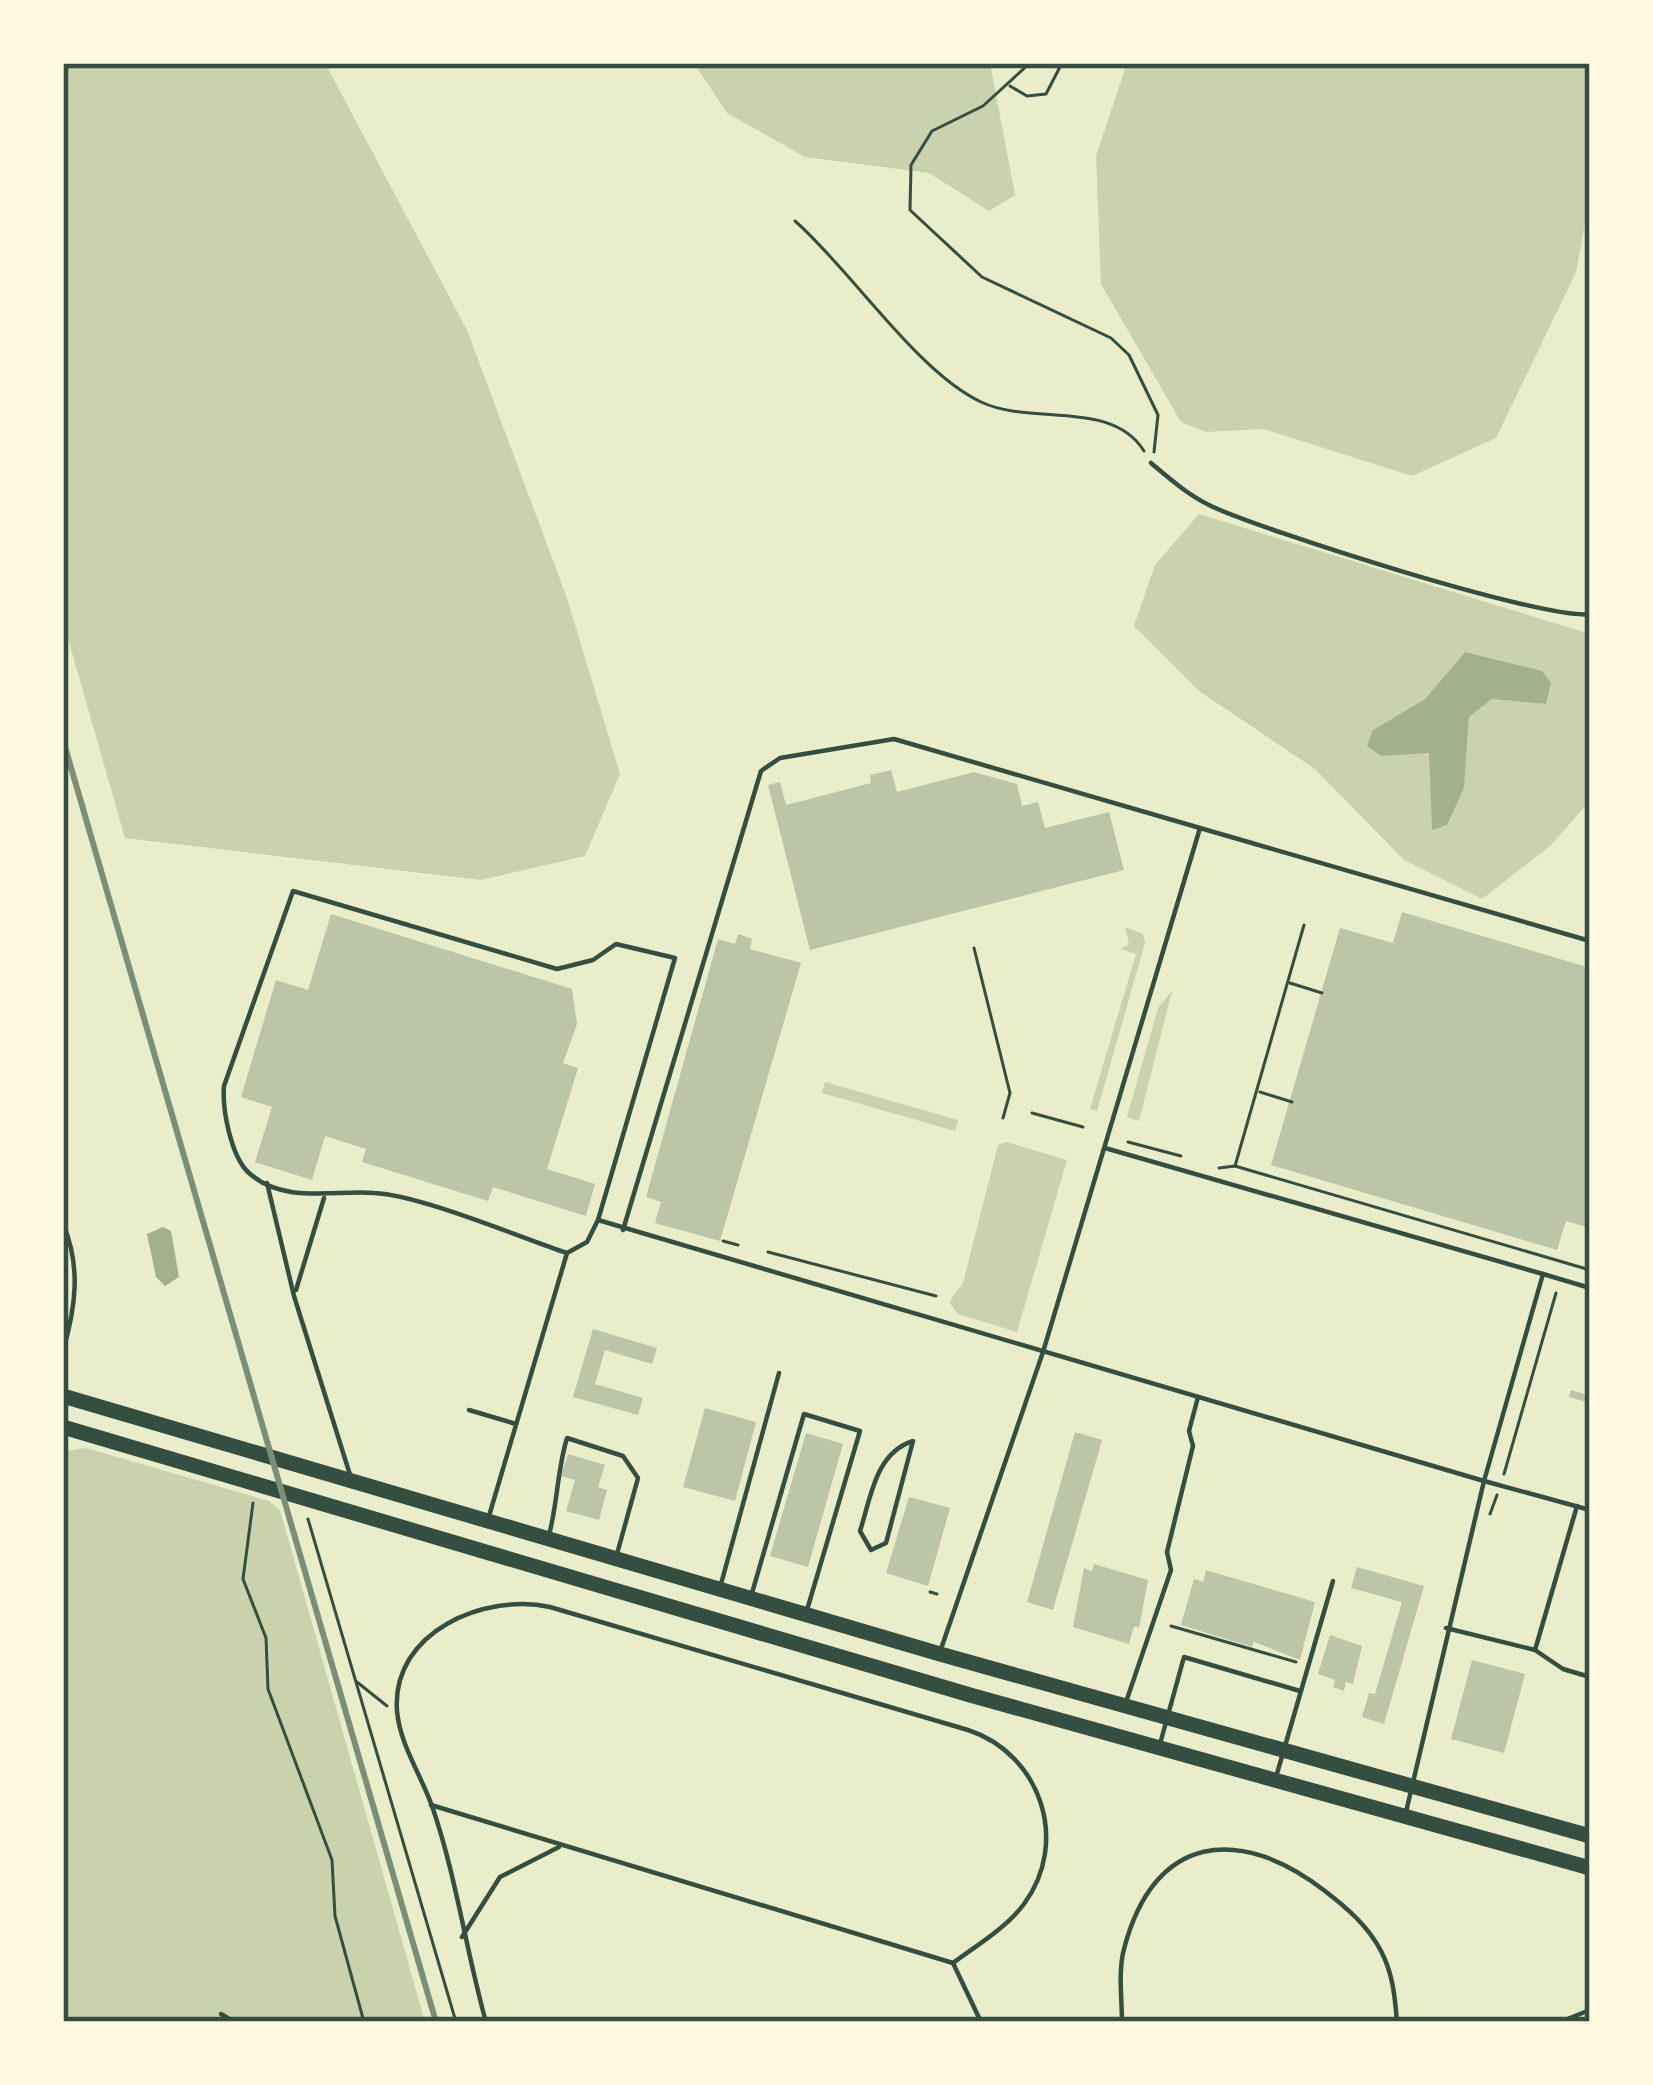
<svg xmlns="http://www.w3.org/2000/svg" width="1653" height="2085" font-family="'Times New Roman',serif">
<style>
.green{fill:#cad2ad;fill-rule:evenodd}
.water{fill:#a3b18a}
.building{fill:#bcc5a7}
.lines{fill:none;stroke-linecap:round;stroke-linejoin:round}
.path{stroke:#344e41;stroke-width:3}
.service{stroke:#344e41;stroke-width:4.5}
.primary{stroke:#344e41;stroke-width:15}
.rail{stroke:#7c8e77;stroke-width:6}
.neatline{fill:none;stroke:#344e41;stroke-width:4.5}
</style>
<rect width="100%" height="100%" fill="#e9edc9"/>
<g class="green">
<path d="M63,63H325L467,330L567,598L620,774L585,856L481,880L125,838L63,621Z"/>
<path d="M694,63H990L1015,195L989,211L929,173L805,157L727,113Z"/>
<path d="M1127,63H1590V195L1576,272L1496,438L1412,476L1264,429L1206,432L1181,422L1101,284L1096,156Z"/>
<path d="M1199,514L1590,634V801L1550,846L1482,899L1404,860L1315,769L1199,691L1134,626L1155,565ZM1465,652L1545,704L1492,699L1469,717L1464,787L1432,829L1430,753L1399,751L1373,730L1425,699Z"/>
<path d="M1125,927L1143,934L1145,943L1097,1111L1090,1109L1136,954L1121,949L1129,944Z"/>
<path d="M1172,991L1139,1121L1127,1117L1158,1008Z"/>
<path d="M825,1082L958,1120L955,1131L822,1093Z"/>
<path d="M1006,1142L1067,1160L1017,1332L958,1314L949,1302L963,1283L998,1145Z"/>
<path d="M86,1448L269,1501L280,1510L425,2022H63V1452Z"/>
</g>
<g class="water">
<path d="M1465,652L1542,671L1551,683L1546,704L1492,699L1469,717L1464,788L1447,825L1432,830L1429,753L1381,756L1367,746L1373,730L1425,699Z"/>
<path d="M163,1227L171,1231L179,1277L165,1286L156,1277L147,1234Z"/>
</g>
<g class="building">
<path d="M891,770L897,792L974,772L1017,784L1022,806L1038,802L1045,828L1109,812L1124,870L810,950L768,785L780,782L786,805L871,783L870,775Z"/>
<path d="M1402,912L1590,968V1228L1566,1221L1557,1250L1271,1165L1340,928L1393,943Z"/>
<path d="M331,914L572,989L577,1024L563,1063L578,1068L547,1169L595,1184L586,1216L493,1187L488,1201L362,1162L366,1149L325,1136L312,1180L255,1162L272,1107L241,1097L276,980L308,990Z"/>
<path d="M738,934L752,939L750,949L801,963L720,1241L655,1223L661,1202L646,1197L718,939L735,944Z"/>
<path d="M593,1329L657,1348L652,1364L605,1350L595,1384L643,1398L638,1415L573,1397Z"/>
<path d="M1571,1390L1590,1396V1403L1569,1397Z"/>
<path d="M705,1408L756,1422L735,1501L683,1487Z"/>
<path d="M1075,1432L1102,1440L1053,1610L1027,1602Z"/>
<path d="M806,1433L843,1444L808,1567L770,1556Z"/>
<path d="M568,1454L605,1465L598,1487L607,1490L599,1520L566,1511L575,1480L561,1476Z"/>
<path d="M909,1497L950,1508L928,1586L886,1573Z"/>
<path d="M1094,1564L1148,1580L1139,1628L1134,1626L1129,1644L1073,1627L1084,1568L1092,1571Z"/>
<path d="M1357,1567L1424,1586L1384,1724L1362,1717L1369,1693L1375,1694L1402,1602L1351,1588Z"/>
<path d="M1206,1570L1315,1602L1300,1660L1254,1642L1252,1647L1181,1625L1194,1579L1203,1582Z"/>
<path d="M1330,1635L1362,1646L1353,1684L1346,1682L1344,1691L1333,1687L1335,1680L1318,1674Z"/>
<path d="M1472,1660L1525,1674L1504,1753L1451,1739Z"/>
</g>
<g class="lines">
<g class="path">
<path d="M1030,63L983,106L932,131L911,165L910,210L982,277L1111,338L1129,355L1158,415L1154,452"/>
<path d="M1010,86L1027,96L1046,94L1062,63"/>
<path d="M795,221C851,270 917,372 981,402C1032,426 1112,399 1144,451"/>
<path d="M974,948L1010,1093L1003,1118"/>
<path d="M1290,983L1322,993"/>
<path d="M1260,1092L1292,1102"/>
<path d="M1032,1113L1083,1127"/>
<path d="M1128,1142L1181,1156"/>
<path d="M1235,1166L1304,925"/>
<path d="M1219,1168L1235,1166L1590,1270"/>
<path d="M723,1241L738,1245"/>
<path d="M768,1252L936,1296"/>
<path d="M1504,1474L1556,1293"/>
<path d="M253,1503L243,1579L266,1638L268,1689L332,1860L335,1916L364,2022"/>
<path d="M1490,1514L1497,1495"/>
<path d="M308,1519L456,2022"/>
<path d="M930,1592L937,1594"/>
<path d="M1171,1626L1296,1662"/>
<path d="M357,1682L387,1706"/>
</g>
<g class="service">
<path d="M1151,463C1170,479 1188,495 1211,506C1261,530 1546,621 1590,614"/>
<path d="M1200,828L1590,941"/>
<path d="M293,891L557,969L593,960L616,944L675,958L598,1220L587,1242L567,1253C519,1237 420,1195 374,1193C333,1190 283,1204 249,1173C231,1157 222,1109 224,1086Z"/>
<path d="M267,1183L294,1296L351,1478"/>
<path d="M598,1220L1484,1481L1543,1274L1105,1148"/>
<path d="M63,1223C81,1267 76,1306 63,1351"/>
<path d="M623,1230L761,771L780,758L894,739L1200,828L1043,1352L941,1649"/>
<path d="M1543,1274L1590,1288"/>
<path d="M296,1290L324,1198"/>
<path d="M469,1410L516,1424"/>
<path d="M913,1441L886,1543L871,1550L860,1531C871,1498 875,1453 913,1441Z"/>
<path d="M489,1516L567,1253"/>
<path d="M549,1535C558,1501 557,1471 567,1438L623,1456L638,1478L617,1554"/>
<path d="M721,1584L779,1373"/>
<path d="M752,1593L804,1414L860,1431L807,1610"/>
<path d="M1446,1628L1535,1650L1563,1669L1590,1677"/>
<path d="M1535,1650L1577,1506"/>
<path d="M1126,1702L1171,1570L1167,1552L1193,1446L1189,1431L1198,1397"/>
<path d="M1160,1744L1184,1657L1300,1691"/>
<path d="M1276,1777L1333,1581"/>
<path d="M431,1805L953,1963L981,2022"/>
<path d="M1406,1812L1484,1481L1590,1510"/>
<path d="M462,1937L500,1877L559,1847"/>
<path d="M221,2014L234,2022"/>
<path d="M486,2022C466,1951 456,1875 432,1806C421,1775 400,1745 397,1711C391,1631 486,1593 550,1607L968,1730C1041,1754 1070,1842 1024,1904C1006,1928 977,1945 953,1963"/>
<path d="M1122,2022C1122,1999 1118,1971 1124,1949C1154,1833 1240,1825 1325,1891C1347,1908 1368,1926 1381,1951C1393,1974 1395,1997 1397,2022"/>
<path d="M1560,2022L1590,2010"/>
</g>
<g class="primary">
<path d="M63,1396L940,1654L1590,1836"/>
<path d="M63,1427L970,1695L1590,1868"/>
</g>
<path class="rail" d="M63,740L436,2022"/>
</g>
<rect width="1653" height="2085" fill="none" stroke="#fefae0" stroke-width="132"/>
<rect x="66" y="66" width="1521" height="1953" class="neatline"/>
</svg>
